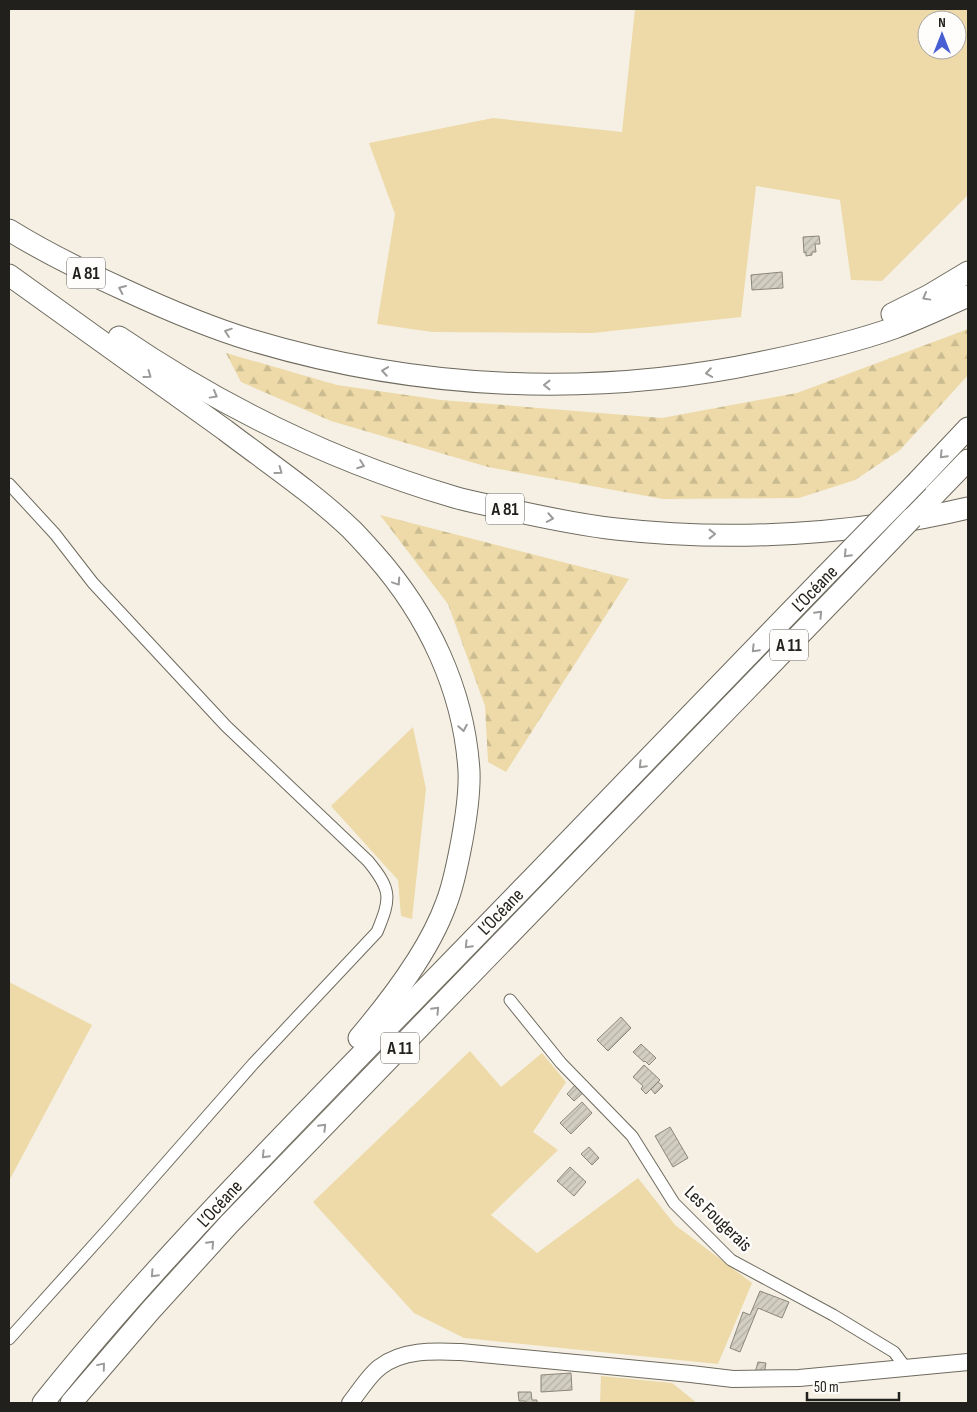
<svg xmlns="http://www.w3.org/2000/svg" width="977" height="1412" font-family="'Sofia Sans Condensed',sans-serif">
<style>
.grass{fill:#eddaa8;fill-rule:evenodd}
.forest{fill:url(#forest-firs)}
.building{fill:url(#building-hatch);stroke:#8a867a}
.lines{fill:none;stroke-linecap:round;stroke-linejoin:round}
.street-casing{stroke:#6e6a5e;stroke-width:13}
.secondary-casing{stroke:#6e6a5e;stroke-width:18}
.highway-casing{stroke:#6e6a5e;stroke-width:23}
.street{stroke:#fff;stroke-width:11}
.secondary{stroke:#fff;stroke-width:16}
.highway{stroke:#fff;stroke-width:21}
.highway-bridge-casing{stroke:#6e6a5e;stroke-width:23;stroke-linecap:butt}
.highway-bridge{stroke:#fff;stroke-width:21}
.oneway{stroke:#9c9b99}
.labels{text-anchor:middle;stroke-width:5;stroke-linejoin:round;paint-order:stroke}
.shield{fill:#fefdfb;stroke:#64625f;stroke-width:1}
.shield-label{font-size:18px;font-weight:bold;fill:#22201c}
.street-label{font-size:19px;fill:#22201c;stroke:#fefdfb}
</style>
<defs>
<pattern id="forest-firs" width="22" height="20" patternUnits="userSpaceOnUse" patternTransform="scale(1.25)"><rect width="22" height="20" fill="#eddaa8"/><path d="M5 1l3.5 6h-7zM16 11l3.5 6h-7z" fill="#cbbb90"/></pattern>
<pattern id="building-hatch" width="6" height="6" patternUnits="userSpaceOnUse" patternTransform="scale(1.25)"><rect width="6" height="6" fill="#d2cec1"/><path d="M-1 1l2-2M0 6l6-6M5 7l2-2" fill="none" stroke="#b4b1a5"/></pattern>
</defs>
<rect width="100%" height="100%" fill="#f5f0e3"/>
<g class="grass">
<path d="M635,9H968V195L882,281L851,280L840,200L756,186L741,317L593,333L432,332L377,324L395,214L369,143L493,118L622,132ZM927,20H957V50H927Z"/>
<path d="M413,727L426,789L412,919L401,916L398,880L331,806Z"/>
<path d="M9,982L92,1025L9,1181Z"/>
<path d="M470,1051L501,1087L542,1053L566,1082L533,1132L558,1150L491,1215L537,1253L638,1178L675,1225L752,1283L718,1364L464,1338L414,1313L313,1202Z"/>
<path d="M601,1376L672,1383L697,1403H600Z"/>
</g>
<g class="forest">
<path d="M968,329V375L900,450L855,480L799,498L663,499L488,467L331,421L241,382L226,353L337,385L441,400L662,418L797,393Z"/>
<path d="M380,515L629,579L506,772L488,762L485,706L448,604Z"/>
</g>
<g class="building">
<path d="M819,236L820,244H815L816,252H812V255L806,256V252L804,253L803,237Z"/>
<path d="M782,272L783,288L752,290L751,275Z"/>
<path d="M621,1017L631,1028L608,1051L597,1040Z"/>
<path d="M641,1044L656,1058L649,1065L645,1061L644,1062L633,1052Z"/>
<path d="M644,1065L660,1080L646,1094L641,1089L643,1086L633,1077Z"/>
<path d="M658,1082L663,1086L655,1094L651,1089Z"/>
<path d="M576,1084L584,1092L574,1101L567,1094Z"/>
<path d="M582,1102L592,1113L571,1134L560,1123Z"/>
<path d="M670,1127L688,1158L673,1167L655,1136Z"/>
<path d="M589,1147L599,1158L592,1165L581,1154Z"/>
<path d="M570,1167L586,1182L574,1196L557,1181Z"/>
<path d="M760,1291L789,1302L782,1318L758,1308L740,1352L730,1348L743,1312L750,1315Z"/>
<path d="M758,1362L766,1363L764,1375L755,1373Z"/>
<path d="M571,1373L572,1390L541,1392V1375Z"/>
<path d="M518,1392H531L532,1400H537V1403H526L525,1401H519Z"/>
</g>
<g class="lines">
<g class="street-casing">
<g id="street">
<path d="M9,484L55,534L93,583L226,726L368,861C392,890 391,898 377,932L253,1064L108,1229L9,1339"/>
<path d="M510,1000L561,1063L632,1136L674,1203L731,1260L833,1315L894,1352L906,1368"/>
</g>
</g>
<g class="secondary-casing">
<path id="secondary" d="M350,1403C359,1392 369,1375 380,1367C403,1349 435,1351 461,1352L691,1374L733,1379L799,1378L968,1362"/>
</g>
<g class="highway-casing">
<g id="highway">
<path d="M9,230C46,253 85,272 125,290C166,309 208,327 251,340C417,390 593,398 763,362C807,353 852,343 894,328C919,319 944,307 968,296"/>
<path d="M9,275C81,327 153,378 225,430C267,462 312,492 351,529C359,537 367,546 375,555C428,615 464,690 469,771C470,794 466,818 462,840C458,861 454,884 446,904C429,951 392,999 359,1038"/>
<path d="M892,314L928,296L968,272"/>
<path d="M119,337C222,407 335,462 454,497C471,502 489,505 506,509C542,517 580,525 616,529C732,542 855,535 968,508"/>
<path d="M918,481L968,428"/>
<path d="M912,518L968,460"/>
<path d="M43,1403C150,1269 272,1147 391,1024C536,875 681,725 825,576"/>
<path d="M71,1403L150,1311L229,1224L842,591"/>
</g>
</g>
<use href="#street" class="street"/>
<use href="#secondary" class="secondary"/>
<use href="#highway" class="highway"/>
<g class="highway-bridge-casing">
<g id="highway-bridge">
<path d="M825,576L918,481"/>
<path d="M842,591L912,518"/>
</g>
</g>
<use href="#highway-bridge" class="highway-bridge"/>
</g>
<defs><path id="oneway-chevron" d="M-2-3.5L2.5 0L-2 3.5" fill="none" stroke-width="1.6" stroke-linecap="round" stroke-linejoin="round" transform="scale(1.25)"/></defs>
<g class="oneway">
<use href="#oneway-chevron" transform="translate(122 289) rotate(-155)"/>
<use href="#oneway-chevron" transform="translate(926 297) rotate(151)"/>
<use href="#oneway-chevron" transform="translate(228 332) rotate(-161)"/>
<use href="#oneway-chevron" transform="translate(385 371) rotate(-171)"/>
<use href="#oneway-chevron" transform="translate(709 373) rotate(171)"/>
<use href="#oneway-chevron" transform="translate(148 375) rotate(36)"/>
<use href="#oneway-chevron" transform="translate(547 385) rotate(180)"/>
<use href="#oneway-chevron" transform="translate(214 395) rotate(29)"/>
<use href="#oneway-chevron" transform="translate(943 455) rotate(134)"/>
<use href="#oneway-chevron" transform="translate(361 465) rotate(20)"/>
<use href="#oneway-chevron" transform="translate(279 471) rotate(36)"/>
<use href="#oneway-chevron" transform="translate(550 518) rotate(10)"/>
<use href="#oneway-chevron" transform="translate(712 534)"/>
<use href="#oneway-chevron" transform="translate(847 554) rotate(134)"/>
<use href="#oneway-chevron" transform="translate(397 582) rotate(56)"/>
<use href="#oneway-chevron" transform="translate(819 614) rotate(-46)"/>
<use href="#oneway-chevron" transform="translate(755 649) rotate(134)"/>
<use href="#oneway-chevron" transform="translate(463 728) rotate(80)"/>
<use href="#oneway-chevron" transform="translate(642 765) rotate(134)"/>
<use href="#oneway-chevron" transform="translate(468 945) rotate(134)"/>
<use href="#oneway-chevron" transform="translate(436 1010) rotate(-46)"/>
<use href="#oneway-chevron" transform="translate(323 1127) rotate(-46)"/>
<use href="#oneway-chevron" transform="translate(265 1155) rotate(134)"/>
<use href="#oneway-chevron" transform="translate(211 1244) rotate(-47)"/>
<use href="#oneway-chevron" transform="translate(154 1274) rotate(133)"/>
<use href="#oneway-chevron" transform="translate(102 1366) rotate(-50)"/>
</g>
<g class="labels">
<g class="shield">
<rect x="67" y="257.5" width="38" height="31" rx="4"/>
<rect x="486" y="493.5" width="38" height="31" rx="4"/>
<rect x="770" y="629.5" width="38" height="31" rx="4"/>
<rect x="381" y="1032.5" width="38" height="31" rx="4"/>
</g>
<g class="shield-label">
<text x="86" y="279">A 81</text>
<text x="505" y="515">A 81</text>
<text x="789" y="651">A 11</text>
<text x="400" y="1054">A 11</text>
</g>
<g class="street-label">
<text transform="translate(814 588) rotate(-46)" y="7">L’Océane</text>
<text transform="translate(500 911) rotate(-46)" y="7">L’Océane</text>
<text transform="translate(219 1203) rotate(-47)" y="7">L’Océane</text>
<text transform="translate(719 1218) rotate(44)" y="7">Les Fougerais</text>
</g>
</g>
<rect width="977" height="1412" fill="none" stroke="#22201c" stroke-width="20"/>
<g transform="translate(942 35)"><circle r="24" fill="#fefdfb" stroke="#a6a5a2"/>
<path d="M0-4L9 19L0 12L-9 19Z" fill="#475fd3"/>
<text y="-8" font-size="14" font-weight="bold" text-anchor="middle" fill="#22201c">N</text>
</g>
<path d="M807 1392v8h92v-8" fill="none" stroke="#22201c" stroke-width="2.5"/>
<text x="814" y="1392" font-size="15" fill="#22201c" stroke="#fefdfb" stroke-width="4" paint-order="stroke">50 m</text>
</svg>
